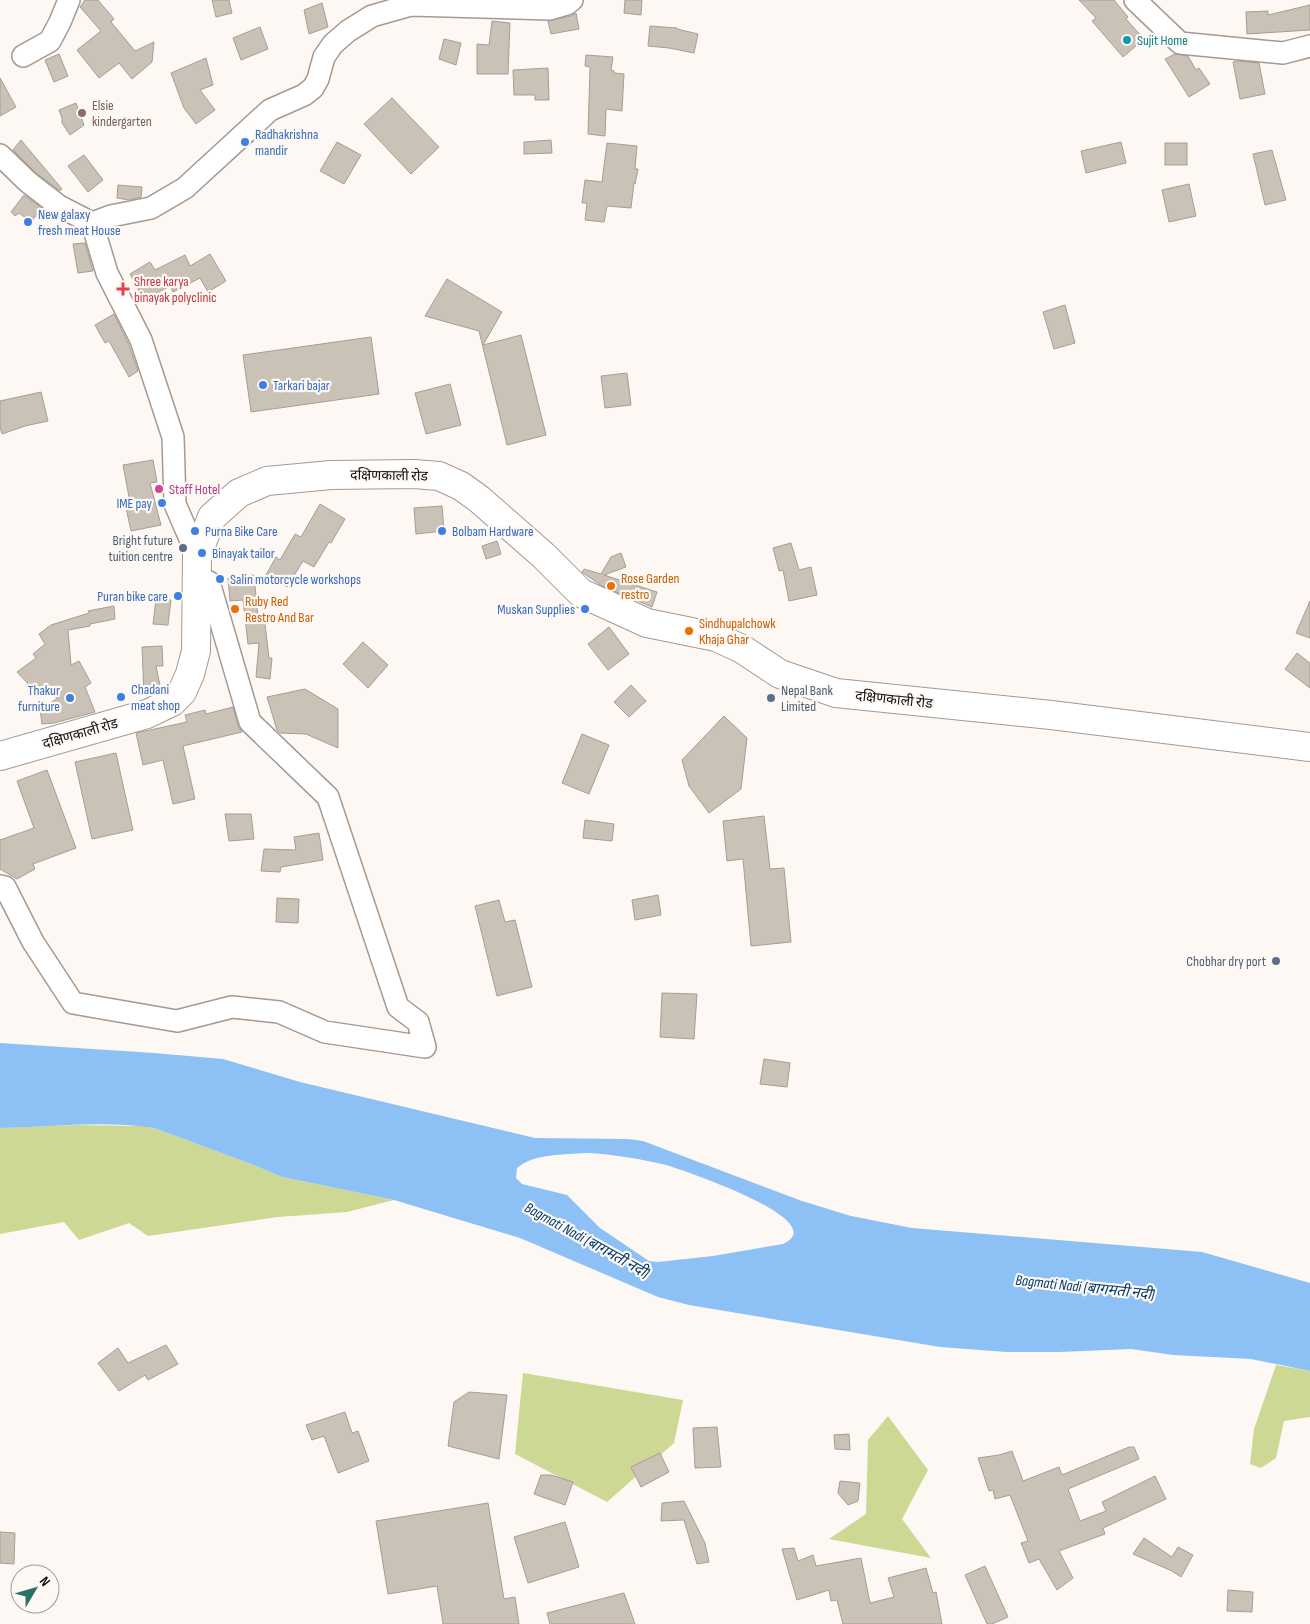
<svg xmlns="http://www.w3.org/2000/svg" width="1310" height="1624" font-family="'Sofia Sans Condensed','Noto Sans Devanagari',sans-serif">
<style>
.green{fill:#ced895}
.water{fill:#8dc1f5;fill-rule:evenodd}
.building{fill:#cbc2b7;stroke:#a69d93}
.lines{fill:none;stroke-linecap:round;stroke-linejoin:round}
.minor-casing{stroke:#a59991;stroke-width:24}
.major-casing{stroke:#a59991;stroke-width:30}
.minor{stroke:#fff;stroke-width:21}
.major{stroke:#fff;stroke-width:28}
.culture-dot{fill:#0f9aa8;stroke:#fdf8f4;stroke-width:2}
.education-dot{fill:#8d6e63;stroke:#fdf8f4;stroke-width:2}
.shop-dot{fill:#3f7fe0;stroke:#fdf8f4;stroke-width:2}
.health-dot{fill:#e0444e;stroke:#fdf8f4;stroke-width:2}
.hotel-dot{fill:#d1479c;stroke:#fdf8f4;stroke-width:2}
.service-dot{fill:#5c6f8a;stroke:#fdf8f4;stroke-width:2}
.food-dot{fill:#e8710a;stroke:#fdf8f4;stroke-width:2}
.labels{text-anchor:middle;stroke-width:4.5;stroke-linejoin:round;paint-order:stroke}
.culture-label{font-size:14px;fill:#0d838f;stroke:#fdf8f4;text-anchor:start}
.education-label{font-size:14px;fill:#785e54;stroke:#fdf8f4;text-anchor:start}
.shop-label{font-size:14px;fill:#366cbe;stroke:#fdf8f4;text-anchor:start}
.health-label{font-size:14px;fill:#be3a42;stroke:#fdf8f4;text-anchor:start}
.street-label{font-size:14px;fill:#120e0b;stroke:#fdf8f4}
.hotel-label{font-size:14px;fill:#b23c85;stroke:#fdf8f4;text-anchor:start}
.service-label{font-size:14px;fill:#4e5e75;stroke:#fdf8f4;text-anchor:end}
.food-label{font-size:14px;fill:#c56008;stroke:#fdf8f4;text-anchor:start}
.water-label{font-size:15px;font-style:italic;fill:#003c6b;stroke:#fdf8f4}
</style>
<rect width="100%" height="100%" fill="#fdf8f4"/>
<g class="green">
<path d="M76,1125L142,1126L154,1128L251,1164L282,1177L394,1200L347,1212L278,1217L148,1236L129,1223L79,1240L64,1222L0,1234V1128Z"/>
<path d="M1276,1365L1310,1371V1417L1284,1421L1276,1458L1261,1468L1250,1464L1254,1429Z"/>
<path d="M523,1373L683,1400L674,1443L607,1502L515,1454Z"/>
<path d="M888,1416L928,1470L902,1519L931,1558L829,1539L866,1514L868,1440Z"/>
</g>
<path class="water" d="M0,1043L154,1053L223,1059L300,1082L535,1138L628,1139L643,1141L802,1201L851,1216L912,1228L1202,1252L1310,1283V1371L1251,1359L1173,1355L1131,1349L1059,1352H1007L940,1347L689,1305L658,1297L520,1238L394,1200L282,1177L251,1164L154,1128C103,1120 51,1127 0,1128ZM587,1153C613,1154 640,1159 666,1165C680,1169 835,1221 783,1244L713,1256L658,1262L649,1261L600,1228L567,1195L522,1184L516,1178L517,1168C534,1153 565,1155 587,1153Z"/>
<g class="building">
<path d="M85,0H98L114,19L111,22L135,51L154,42L152,62L132,79L119,63L99,78L77,50L101,31L80,7Z"/>
<path d="M212,0H229L232,13L216,17Z"/>
<path d="M625,0H642L641,15L624,13Z"/>
<path d="M1079,0H1114L1128,17L1126,19L1144,39L1123,57L1092,21L1096,18Z"/>
<path d="M322,3L328,27L309,34L304,10Z"/>
<path d="M1310,5V30L1247,34L1246,12L1268,11V15Z"/>
<path d="M576,13L579,29L551,34L548,21L571,16Z"/>
<path d="M492,21L510,23L508,74H477V44L489,45Z"/>
<path d="M650,26L677,28V29L698,34L694,53L669,48L648,46Z"/>
<path d="M260,27L268,49L241,60L233,38Z"/>
<path d="M444,39L461,43L456,65L439,59Z"/>
<path d="M59,54L68,76L54,82L45,60Z"/>
<path d="M1175,54L1188,56L1196,70L1199,68L1210,84L1189,97L1165,59Z"/>
<path d="M586,55L613,57L611,70L614,71V73L624,74L622,111L606,109L605,136L588,134L590,67L585,66Z"/>
<path d="M206,58L213,85L200,90L215,110L196,124L184,108L171,73Z"/>
<path d="M1237,61L1259,63L1265,94L1240,99L1233,62Z"/>
<path d="M548,68L549,100H535V95H514L513,70Z"/>
<path d="M0,78L16,107L0,116Z"/>
<path d="M392,98L439,147L411,174L364,124Z"/>
<path d="M76,103L84,125L70,135L62,123V118L59,110Z"/>
<path d="M21,140L62,189L60,191L36,173L13,150Z"/>
<path d="M551,140L552,153L524,154V142Z"/>
<path d="M337,142L361,155L344,184L320,171Z"/>
<path d="M1121,142L1126,163L1086,173L1081,151Z"/>
<path d="M607,143L637,146L635,169H638L635,184L634,183L631,208L607,206L604,222L585,220L587,203H582L585,180L602,182Z"/>
<rect x="1165" y="143" width="22" height="22"/>
<path d="M1272,150L1286,200L1265,205L1253,154Z"/>
<path d="M84,155L103,180L88,192L68,166Z"/>
<path d="M1189,184L1196,216L1169,222L1162,190Z"/>
<path d="M118,185L142,187L141,197L129,200L117,198Z"/>
<path d="M24,195L42,208L31,222L19,213L15,216L11,212Z"/>
<path d="M85,243L93,271L78,273L73,244Z"/>
<path d="M210,254L226,281L208,292L200,278L173,292L170,286L144,300L130,274L150,262L155,270L185,255L190,266Z"/>
<path d="M447,279L502,312L483,345L521,335L546,435L507,445L479,331L425,316Z"/>
<path d="M1065,305L1075,343L1054,349L1043,312Z"/>
<path d="M114,314L129,345L138,371L129,377L109,341L105,343L95,325Z"/>
<path d="M371,337L379,394L251,412L243,355Z"/>
<path d="M627,373L631,405L605,408L601,376Z"/>
<path d="M450,384L461,425L426,434L415,393Z"/>
<path d="M41,392L48,421L25,426L2,434L0,427V401Z"/>
<path d="M153,460L157,482L150,483L161,525L131,531L125,503L130,502L123,465Z"/>
<path d="M320,504L345,519L331,543L329,542L314,567L303,561L287,587L266,575L276,557L280,560L295,534L301,537Z"/>
<path d="M442,506L444,531L416,534L414,508Z"/>
<path d="M497,541L501,554L486,559L482,546Z"/>
<path d="M791,543L799,570L811,567L817,595L789,601L783,570L779,571L773,548Z"/>
<path d="M621,553L626,567L604,575L657,592L652,607L602,586L582,572L584,569L601,574L611,557Z"/>
<path d="M254,575L258,617L264,616L269,658H272L270,679L256,677L259,643L248,644L243,600L230,601L228,578Z"/>
<path d="M156,599L171,600L168,625L153,624Z"/>
<path d="M1310,601V638L1296,633Z"/>
<path d="M114,606L115,619L90,624V626L68,630L71,665L79,661L91,683L85,687L95,712L54,723L42,724L40,709L58,698L32,688L17,672L36,658L33,654L45,644L39,634L51,625L89,613L88,611Z"/>
<path d="M609,627L629,654L608,670L588,644Z"/>
<path d="M363,642L388,665L368,688L343,664Z"/>
<path d="M162,646L163,666H156L161,690L144,695L142,647Z"/>
<path d="M1297,653L1310,663V688L1285,669Z"/>
<path d="M631,685L646,701L629,717L614,702Z"/>
<path d="M305,689L338,709V748L306,734L280,733L277,730L267,697Z"/>
<path d="M233,707L238,726L242,732L183,746L195,799L173,804L163,760L143,765L136,733L187,722L185,715L205,710L206,714Z"/>
<path d="M724,716L747,738L741,789L709,813L689,786L682,760Z"/>
<path d="M582,734L609,745L589,794L562,783Z"/>
<path d="M116,753L133,830L92,839L75,762Z"/>
<path d="M47,770L76,848L33,864L35,869L17,879L0,869V840L34,828L17,781Z"/>
<path d="M225,814H251L254,839L229,841Z"/>
<path d="M764,816L770,869L784,868L791,942L751,946L743,859L727,861L723,821Z"/>
<path d="M585,820L614,824L612,841L583,838Z"/>
<path d="M319,833L323,860L281,867L280,872L261,871L264,849L296,850L294,837Z"/>
<path d="M658,895L661,915L635,920L632,900Z"/>
<path d="M277,898L299,899L298,923L276,922Z"/>
<path d="M499,900L505,922L515,920L532,987L497,996L475,906Z"/>
<path d="M662,993L697,994L694,1039L660,1037Z"/>
<path d="M764,1059L790,1063L787,1087L760,1084Z"/>
<path d="M166,1345L178,1364L148,1380L145,1375L119,1391L98,1363L118,1348L128,1363Z"/>
<path d="M469,1392L507,1395L499,1459L448,1446L454,1402Z"/>
<path d="M345,1412L352,1433L358,1431L369,1461L338,1473L324,1436L312,1440L306,1425Z"/>
<path d="M717,1427L721,1467L695,1468L693,1428Z"/>
<path d="M849,1434L850,1450L835,1449L834,1435Z"/>
<path d="M1129,1447H1134L1139,1459L1068,1489L1080,1521L1106,1511L1102,1502L1155,1476L1166,1499L1103,1528L1105,1534L1059,1551L1073,1578L1057,1590L1039,1559L1029,1563L1021,1543L1028,1541L1010,1495L995,1499L993,1490L989,1491L978,1458L999,1455L1012,1451L1023,1481L1059,1467L1062,1475Z"/>
<path d="M660,1453L669,1472L641,1487L631,1467Z"/>
<path d="M541,1475H551L573,1482L565,1505L534,1494Z"/>
<path d="M840,1481L860,1483L858,1501L848,1505L838,1493Z"/>
<path d="M684,1501L705,1543L709,1562L697,1564L684,1520L661,1521L662,1503Z"/>
<path d="M488,1503L504,1599L515,1597L519,1624H443L437,1586L388,1594L376,1521Z"/>
<path d="M565,1522L579,1567L528,1583L514,1537Z"/>
<path d="M0,1532L15,1533L14,1564L0,1563Z"/>
<path d="M1144,1538L1172,1557L1178,1547L1193,1555L1181,1577L1172,1571L1133,1554Z"/>
<path d="M794,1548L798,1561L813,1555L816,1566L861,1558L870,1603L894,1597L888,1578L926,1568L933,1593L936,1592L942,1624H843L837,1600L831,1601L829,1590L797,1600L782,1549Z"/>
<path d="M985,1566L1008,1617L992,1624H987L965,1575Z"/>
<path d="M1228,1590L1253,1592L1252,1612L1227,1611Z"/>
<path d="M624,1593L635,1624H550L547,1613Z"/>
</g>
<g class="lines">
<g class="minor-casing">
<g id="minor">
<path d="M1135,0L1180,43L1283,53L1310,46"/>
<path d="M23,56L50,41L60,22L69,0"/>
<path d="M0,155L28,182L59,206L92,223L107,273L141,340L173,437L175,504L197,555"/>
<path d="M92,223L111,216L151,208L185,188L270,110L304,95L313,88L318,79L324,57L333,44L348,31L372,16L411,5L550,9L567,4L572,0"/>
<path d="M0,886L5,887L33,942L73,1003L177,1021L232,1007L279,1012L325,1032L425,1047L418,1022L398,1007L328,797L250,722L209,582L196,577"/>
</g>
</g>
<g class="major-casing">
<path id="major" d="M0,756L147,714L172,702L182,692L190,674L196,651L197,555L212,517L239,493L267,481L331,475L414,474L439,476L461,486L479,499L544,556L581,593L647,623L716,637L742,649L780,674L836,693L1051,715L1310,747"/>
</g>
<use href="#minor" class="minor"/>
<use href="#major" class="major"/>
</g>
<circle class="culture-dot" cx="1127" cy="40" r="5"/>
<circle class="education-dot" cx="82" cy="113" r="5"/>
<g class="shop-dot">
<circle cx="245" cy="142" r="5"/>
<circle cx="28" cy="222" r="5"/>
<circle cx="263" cy="385" r="5"/>
<circle cx="162" cy="503" r="5"/>
<circle cx="195" cy="531" r="5"/>
<circle cx="442" cy="531" r="5"/>
<circle cx="202" cy="553" r="5"/>
<circle cx="220" cy="579" r="5"/>
<circle cx="178" cy="596" r="5"/>
<circle cx="585" cy="609" r="5"/>
<circle cx="121" cy="697" r="5"/>
<circle cx="70" cy="698" r="5"/>
</g>
<path class="health-dot" d="M120.5 281.5h5v5h5v5h-5v5h-5v-5h-5v-5h5z"/>
<circle class="hotel-dot" cx="159" cy="489" r="5"/>
<g class="service-dot">
<circle cx="183" cy="548" r="5"/>
<circle cx="771" cy="698" r="5"/>
<circle cx="1276" cy="961" r="5"/>
</g>
<g class="food-dot">
<circle cx="611" cy="586" r="5"/>
<circle cx="235" cy="609" r="5"/>
<circle cx="689" cy="631" r="5"/>
</g>
<g class="labels">
<g class="culture-label">
<text x="1137" y="45">Sujit Home</text>
</g>
<g class="education-label">
<text x="92" y="110">Elsie<tspan x="92" dy="16">kindergarten</tspan></text>
</g>
<g class="shop-label">
<text x="255" y="139">Radhakrishna<tspan x="255" dy="16">mandir</tspan></text>
<text x="38" y="219">New galaxy<tspan x="38" dy="16">fresh meat House</tspan></text>
<text x="273" y="390">Tarkari bajar</text>
<text x="152" y="508" text-anchor="end">IME pay</text>
<text x="205" y="536">Purna Bike Care</text>
<text x="452" y="536">Bolbam Hardware</text>
<text x="212" y="558">Binayak tailor</text>
<text x="230" y="584">Salin motorcycle workshops</text>
<text x="168" y="601" text-anchor="end">Puran bike care</text>
<text x="575" y="614" text-anchor="end">Muskan Supplies</text>
<text x="131" y="694">Chadani<tspan x="131" dy="16">meat shop</tspan></text>
<text x="60" y="695" text-anchor="end">Thakur<tspan x="60" dy="16">furniture</tspan></text>
</g>
<g class="health-label">
<text x="134" y="286">Shree karya<tspan x="134" dy="16">binayak polyclinic</tspan></text>
</g>
<g class="street-label">
<text transform="translate(389 475) rotate(1)" y="5">दक्षिणकाली रोड</text>
<text transform="translate(894 699) rotate(6)" y="5">दक्षिणकाली रोड</text>
<text transform="translate(80 733) rotate(-16)" y="5">दक्षिणकाली रोड</text>
</g>
<g class="hotel-label">
<text x="169" y="494">Staff Hotel</text>
</g>
<g class="service-label">
<text x="173" y="545">Bright future<tspan x="173" dy="16">tuition centre</tspan></text>
<text x="781" y="695" text-anchor="start">Nepal Bank<tspan x="781" dy="16">Limited</tspan></text>
<text x="1266" y="966">Chobhar dry port</text>
</g>
<g class="food-label">
<text x="621" y="583">Rose Garden<tspan x="621" dy="16">restro</tspan></text>
<text x="245" y="606">Ruby Red<tspan x="245" dy="16">Restro And Bar</tspan></text>
<text x="699" y="628">Sindhupalchowk<tspan x="699" dy="16">Khaja Ghar</tspan></text>
</g>
<g class="water-label">
<text transform="translate(587 1240) rotate(29)" y="5">Bagmati Nadi (बागमती नदी)</text>
<text transform="translate(1085 1287) rotate(6)" y="5">Bagmati Nadi (बागमती नदी)</text>
</g>
</g>
<g transform="translate(35 1589) rotate(52)"><circle r="24" fill="#fdf8f4" stroke="#9f9a97"/>
<path d="M0-4L9 19L0 12L-9 19Z" fill="#2a7167"/>
<text y="-8" font-size="14" font-weight="bold" text-anchor="middle" fill="#120e0b">N</text>
</g>
</svg>
